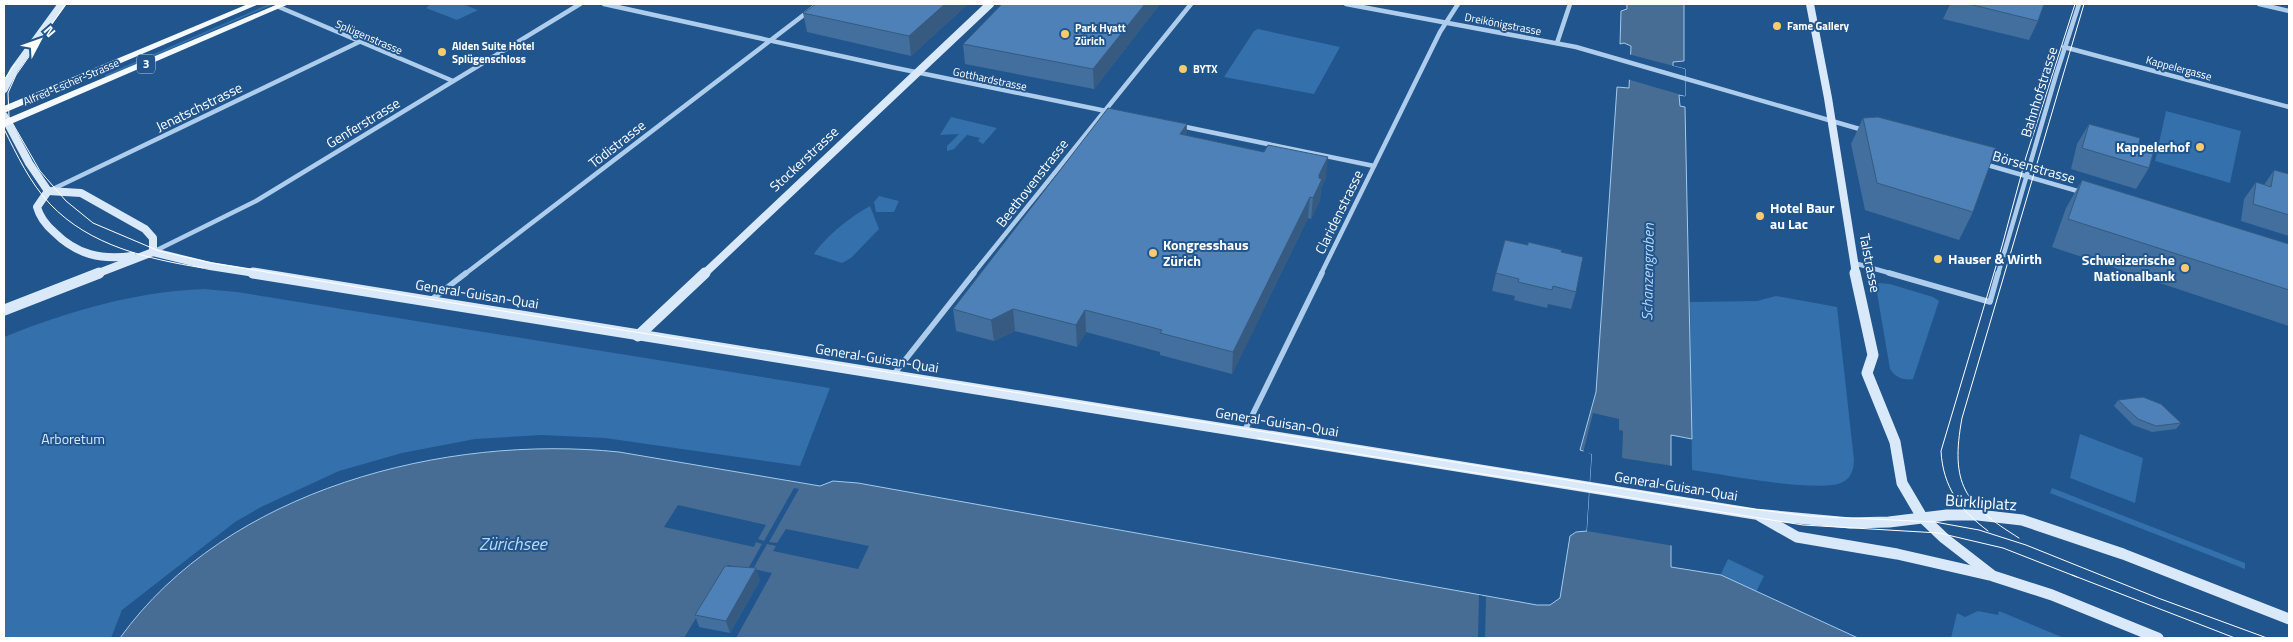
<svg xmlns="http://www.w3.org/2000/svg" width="2293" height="642" font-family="'Titillium Web',sans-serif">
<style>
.green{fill:#3470ab}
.water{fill:#476d94;stroke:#a2c9ed}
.pier{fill:#20558d}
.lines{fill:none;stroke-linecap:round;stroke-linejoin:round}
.street-far1{stroke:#aecdec;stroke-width:4.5}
.street{stroke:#aecdec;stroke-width:5.5}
.secondary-far1{stroke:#dae9f9;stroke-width:8}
.secondary{stroke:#dae9f9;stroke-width:11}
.primary{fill:#f4f9ff;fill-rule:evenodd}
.tram{stroke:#fff;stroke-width:1}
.wall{fill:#426f9d}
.shaded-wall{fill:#365a80}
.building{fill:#4d81b7;stroke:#365a80}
.poi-dot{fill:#f9ca6f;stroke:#20558d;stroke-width:2}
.labels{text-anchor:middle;stroke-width:4;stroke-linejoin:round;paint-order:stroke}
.far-street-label{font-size:11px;fill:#fff;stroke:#20558d}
.far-poi-label{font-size:11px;font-weight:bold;fill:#fff;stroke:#20558d;text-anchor:start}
.shield{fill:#20558d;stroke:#bcccdd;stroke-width:1}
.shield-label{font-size:12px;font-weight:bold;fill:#fff}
.street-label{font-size:14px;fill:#fff;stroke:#20558d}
.poi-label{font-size:14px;font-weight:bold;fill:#fff;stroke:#20558d;text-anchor:start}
.park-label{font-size:14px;fill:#d4e6f9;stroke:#20558d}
.water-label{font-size:15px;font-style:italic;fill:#bad7f3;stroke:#20558d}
.near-street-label{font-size:16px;fill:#fff;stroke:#20558d}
.near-water-label{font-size:18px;font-style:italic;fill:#bad7f3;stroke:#20558d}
</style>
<rect width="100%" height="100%" fill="#20558d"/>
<g class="green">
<path d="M269,4H274L105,77V75Z"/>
<path d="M431,4H462L478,10L457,20L426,8Z"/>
<path d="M1258,29L1340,47L1314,94L1224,77L1254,31Z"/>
<path d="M2166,111L2241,131L2230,183L2155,161Z"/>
<path d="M951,117L997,128L983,144L978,141L980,138L967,135L954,149L947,151V146L959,134L940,135Z"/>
<path d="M879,196L899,201L894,212H876L874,202Z"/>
<path d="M870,206L879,229L851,258L842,263L814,254C826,236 850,217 870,206Z"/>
<path d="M1879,283L1890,284L1933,297L1939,301L1913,379C1904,381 1895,377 1890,369L1876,287Z"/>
<path d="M204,289L237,292L830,388L800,466L605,438L541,435L475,439L402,453L339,471L261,507L235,522L122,610L111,638H4V337C69,311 133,292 204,289Z"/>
<path d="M1776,296L1837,307L1854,460C1854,469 1851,478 1843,482C1821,494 1721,474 1692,470L1690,302L1757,301Z"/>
<path d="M2080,434L2143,458L2135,503L2070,478Z"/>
<path d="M2052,488L2245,563V569L2050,493Z"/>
<path d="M1728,559L1764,576L1756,592L1720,576Z"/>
<path d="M1978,611L1998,615L1999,611L2064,638H1951L1957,613L1965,617Z"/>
</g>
<path class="water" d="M1622,4H1684V61L1673,62V66L1685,69V96L1679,95L1680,106L1685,107L1692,439L1671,435V567L1721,575L1858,638H120C227,489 445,434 619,452L820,486L833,481L858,483L1537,605H1550L1560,598L1570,536L1576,532L1587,531L1592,454L1580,450L1596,392L1617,87L1629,88L1631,46L1624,43L1620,44L1621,11L1627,9V5Z"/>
<g class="pier">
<path d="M1628,54L1685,69V96L1627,79Z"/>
<path d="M1593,413L1619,419V430L1623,431L1622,458L1673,466L1674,546L1587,531L1592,454L1583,453Z"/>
<path d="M794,488L799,489L769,542L777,543L786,529L869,546L858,569L773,551L776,546L767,544L753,569L772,573L736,638H684L728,565L748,569L762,544L756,542L754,547L664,527L678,505L766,525L758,539L764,541Z"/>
<path d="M1479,595L1486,597L1485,638H1478Z"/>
</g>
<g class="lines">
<g class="street-far1">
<path d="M604,4L891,67L1111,112"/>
<path d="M1346,4L1576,47L1863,130"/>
<path d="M2259,4L2289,11"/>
<path d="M279,7L453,81"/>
<path d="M1557,43L1570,4"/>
<path d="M2064,47L2289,107"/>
<path d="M1181,126L1374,166"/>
<path d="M1984,164L2081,192"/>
<path d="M53,189L359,42"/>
<path d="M153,252L256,201L580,4"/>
<path d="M1854,263L1893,274"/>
<path d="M465,274L818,4"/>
<path d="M973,274L1191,4"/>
<path d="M1321,274L1440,32L1458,4"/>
<path d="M1998,274L2056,75L2079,4"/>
</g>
<g class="street">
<path d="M1889,273L1990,302L1998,273"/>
<path d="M431,300L466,273"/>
<path d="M894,374L974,273"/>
<path d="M1244,432L1322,273"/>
</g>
<g class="secondary-far1">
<path d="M1810,4L1828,98L1856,274"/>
<path d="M4,89L14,70L62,4"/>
<path d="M4,116L29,163L48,191"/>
<path d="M48,191L37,207C40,218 46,225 54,232C77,255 101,260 132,256"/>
<path d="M48,191L81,193L145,229L153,238V252"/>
<path d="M96,274L153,252L210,266L261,274"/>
<path d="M704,274L990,4"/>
</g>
<g class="secondary">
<path d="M253,273L1755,514L1850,523L1889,522L1947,515H1978L2022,520L2123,554L2289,619"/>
<path d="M1855,273L1873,355L1867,373L1895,442L1902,483L1922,517L1944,538L1993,576L2052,595L2158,638"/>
<path d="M4,310L99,273"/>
<path d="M638,336L705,273"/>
<path d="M1760,516L1797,537L1897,554L1989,575"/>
</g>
<g class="primary">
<path d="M248,4H259L4,113V106Z"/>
<path d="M278,4H289L4,127V120Z"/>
</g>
<g class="tram">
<path d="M66,4L16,75L8,93L9,117L40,171L66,201L93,223L159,251L212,263L465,305L1737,507L1808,516L1935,522L1979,530L2026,545L2158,598L2267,638"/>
<path d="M4,80L15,64"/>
<path d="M4,129C17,155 30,183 50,204C90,246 148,259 203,268"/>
<path d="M1257,438L1803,525L1939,533L2003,548L2077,577"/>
<path d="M1988,531C1960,510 1943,487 1941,451L2002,246L2026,157L2075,4"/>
<path d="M2019,538C1964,504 1950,484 1962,418L2084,4"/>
<path d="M2072,575L2235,638"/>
</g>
</g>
<g class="wall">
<path d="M968,4L911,56L807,32L803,13Z"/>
<path d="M1160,4L1094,89L965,64L963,44Z"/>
<path d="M1950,4H2044L2038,21L2029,40L1943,19Z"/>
<path d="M1863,118L1973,212L1959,240L1865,210L1851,144Z"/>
<path d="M2089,124L2139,143L2149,168L2136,189L2071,169L2077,144Z"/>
<path d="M1186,136L1326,178L1321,188L1320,200L1311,219L1308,218L1232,374L1160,355V352L1086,332L1077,347L1015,331L994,341L956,331L953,309Z"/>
<path d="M2274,170L2289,174V236L2241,221L2244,199L2256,182L2264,185Z"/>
<path d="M2082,180L2289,244V326L2052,247L2066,208Z"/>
<path d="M1561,252L1576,292L1571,309L1548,304L1547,308L1514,300L1515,296L1492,291L1496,273Z"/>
<path d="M2118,400L2181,423L2176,429L2152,432L2133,425L2114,406Z"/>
<path d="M760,580L730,633L699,627L695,615Z"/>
</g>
<g class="shaded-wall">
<path d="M945,4H968L911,56L909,36Z"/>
<path d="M1145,4H1160L1094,89L1093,69Z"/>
<path d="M1187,124L1186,145L1180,134Z"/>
<path d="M1328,157L1326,178L1321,188L1320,200L1311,219L1313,198L1319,175Z"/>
<path d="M1310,197L1308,218L1232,374L1233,352Z"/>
<path d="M1013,309L1015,331L994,341L991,320Z"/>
<path d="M1085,310L1086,332L1077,347L1076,325Z"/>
<path d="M756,568L760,580L730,633L726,621Z"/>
</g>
<g class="building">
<path d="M816,4H945L909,36L803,13Z"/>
<path d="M1002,4H1145L1093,69L963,44Z"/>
<path d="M1969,4H2044L2038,21Z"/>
<path d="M1108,108L1187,124L1180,134L1264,152L1268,145L1328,157L1319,175V178L1322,179L1313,198L1310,197L1233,352L1160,333L1162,330L1085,310L1076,325L1013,309L991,320L953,309Z"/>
<path d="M1878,117L1996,148L1973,212L1877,183L1863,118Z"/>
<path d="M2089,124L2140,138L2139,143L2155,147L2149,168L2082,148Z"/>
<path d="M2274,170L2289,174V215L2253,204L2256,182L2271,187Z"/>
<path d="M2082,180L2289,244V290L2068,219Z"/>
<path d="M1505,240L1528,245V242L1562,250L1561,252L1583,257L1576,292L1553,286L1552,290L1518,282L1519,279L1496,273Z"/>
<path d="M2143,397L2161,404L2181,423L2156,426L2138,419L2118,400Z"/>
<path d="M725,566L756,568L726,621L695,615Z"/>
</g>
<g class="poi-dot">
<circle cx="1777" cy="26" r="5"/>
<circle cx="1065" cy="34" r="5"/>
<circle cx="442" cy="52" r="5"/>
<circle cx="1183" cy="69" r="5"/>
<circle cx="2200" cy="147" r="5"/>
<circle cx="1760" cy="216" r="5"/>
<circle cx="1153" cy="253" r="5"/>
<circle cx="1938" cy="259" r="5"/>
<circle cx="2185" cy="268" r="5"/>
</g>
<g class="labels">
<g class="far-street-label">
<text transform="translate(1503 24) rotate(11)" y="4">Dreikönigstrasse</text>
<text transform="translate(369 37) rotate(23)" y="4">Splügenstrasse</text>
<text transform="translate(2179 68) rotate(15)" y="4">Kappelergasse</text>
<text transform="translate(990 79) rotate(12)" y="4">Gotthardstrasse</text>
<text transform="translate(71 82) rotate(-23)" y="4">Alfred-Escher-Strasse</text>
</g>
<g class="far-poi-label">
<text x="1787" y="30">Fame Gallery</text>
<text x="1075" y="32">Park Hyatt<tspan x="1075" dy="13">Zürich</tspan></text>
<text x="452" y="50">Alden Suite Hotel<tspan x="452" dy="13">Splügenschloss</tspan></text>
<text x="1193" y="73">BYTX</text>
</g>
<rect class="shield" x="137" y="54.5" width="18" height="19" rx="4"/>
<g class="shield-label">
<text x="146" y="68">3</text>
</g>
<g class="street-label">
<text transform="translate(2039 92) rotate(-73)" y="5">Bahnhofstrasse</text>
<text transform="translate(199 107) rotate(-26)" y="5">Jenatschstrasse</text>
<text transform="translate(363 123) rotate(-31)" y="5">Genferstrasse</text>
<text transform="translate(617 144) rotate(-38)" y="5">Tödistrasse</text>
<text transform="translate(804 159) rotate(-43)" y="5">Stockerstrasse</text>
<text transform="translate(2034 167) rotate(16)" y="5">Börsenstrasse</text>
<text transform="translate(1032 183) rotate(-52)" y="5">Beethovenstrasse</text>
<text transform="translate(1339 212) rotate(-64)" y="5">Claridenstrasse</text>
<text transform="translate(1870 263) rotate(79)" y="5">Talstrasse</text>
<text transform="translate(477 294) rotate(9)" y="5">General-Guisan-Quai</text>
<text transform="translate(877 358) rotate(9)" y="5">General-Guisan-Quai</text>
<text transform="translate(1277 422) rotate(9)" y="5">General-Guisan-Quai</text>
<text transform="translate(1676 486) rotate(9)" y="5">General-Guisan-Quai</text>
</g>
<g class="poi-label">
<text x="2190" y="152" text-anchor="end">Kappelerhof</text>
<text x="1770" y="213">Hotel Baur<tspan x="1770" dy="16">au Lac</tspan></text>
<text x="1163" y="250">Kongresshaus<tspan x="1163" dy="16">Zürich</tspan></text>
<text x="1948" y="264">Hauser &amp; Wirth</text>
<text x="2175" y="265" text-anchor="end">Schweizerische<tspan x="2175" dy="16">Nationalbank</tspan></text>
</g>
<g class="park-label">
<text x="73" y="444">Arboretum</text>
</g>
<g class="water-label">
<text transform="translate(1648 272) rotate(-89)" y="5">Schanzengraben</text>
</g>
<g class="near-street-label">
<text transform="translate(1981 502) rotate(4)" y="6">Bürkliplatz</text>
</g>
<g class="near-water-label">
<text x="513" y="550">Zürichsee</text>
</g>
</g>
<rect width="2293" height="642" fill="none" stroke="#ffffff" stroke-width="10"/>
<g transform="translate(40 40) rotate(49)" stroke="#20558d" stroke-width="4" paint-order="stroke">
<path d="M0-4L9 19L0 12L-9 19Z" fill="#ffffff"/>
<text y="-8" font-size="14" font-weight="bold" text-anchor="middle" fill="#ffffff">N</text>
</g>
</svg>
